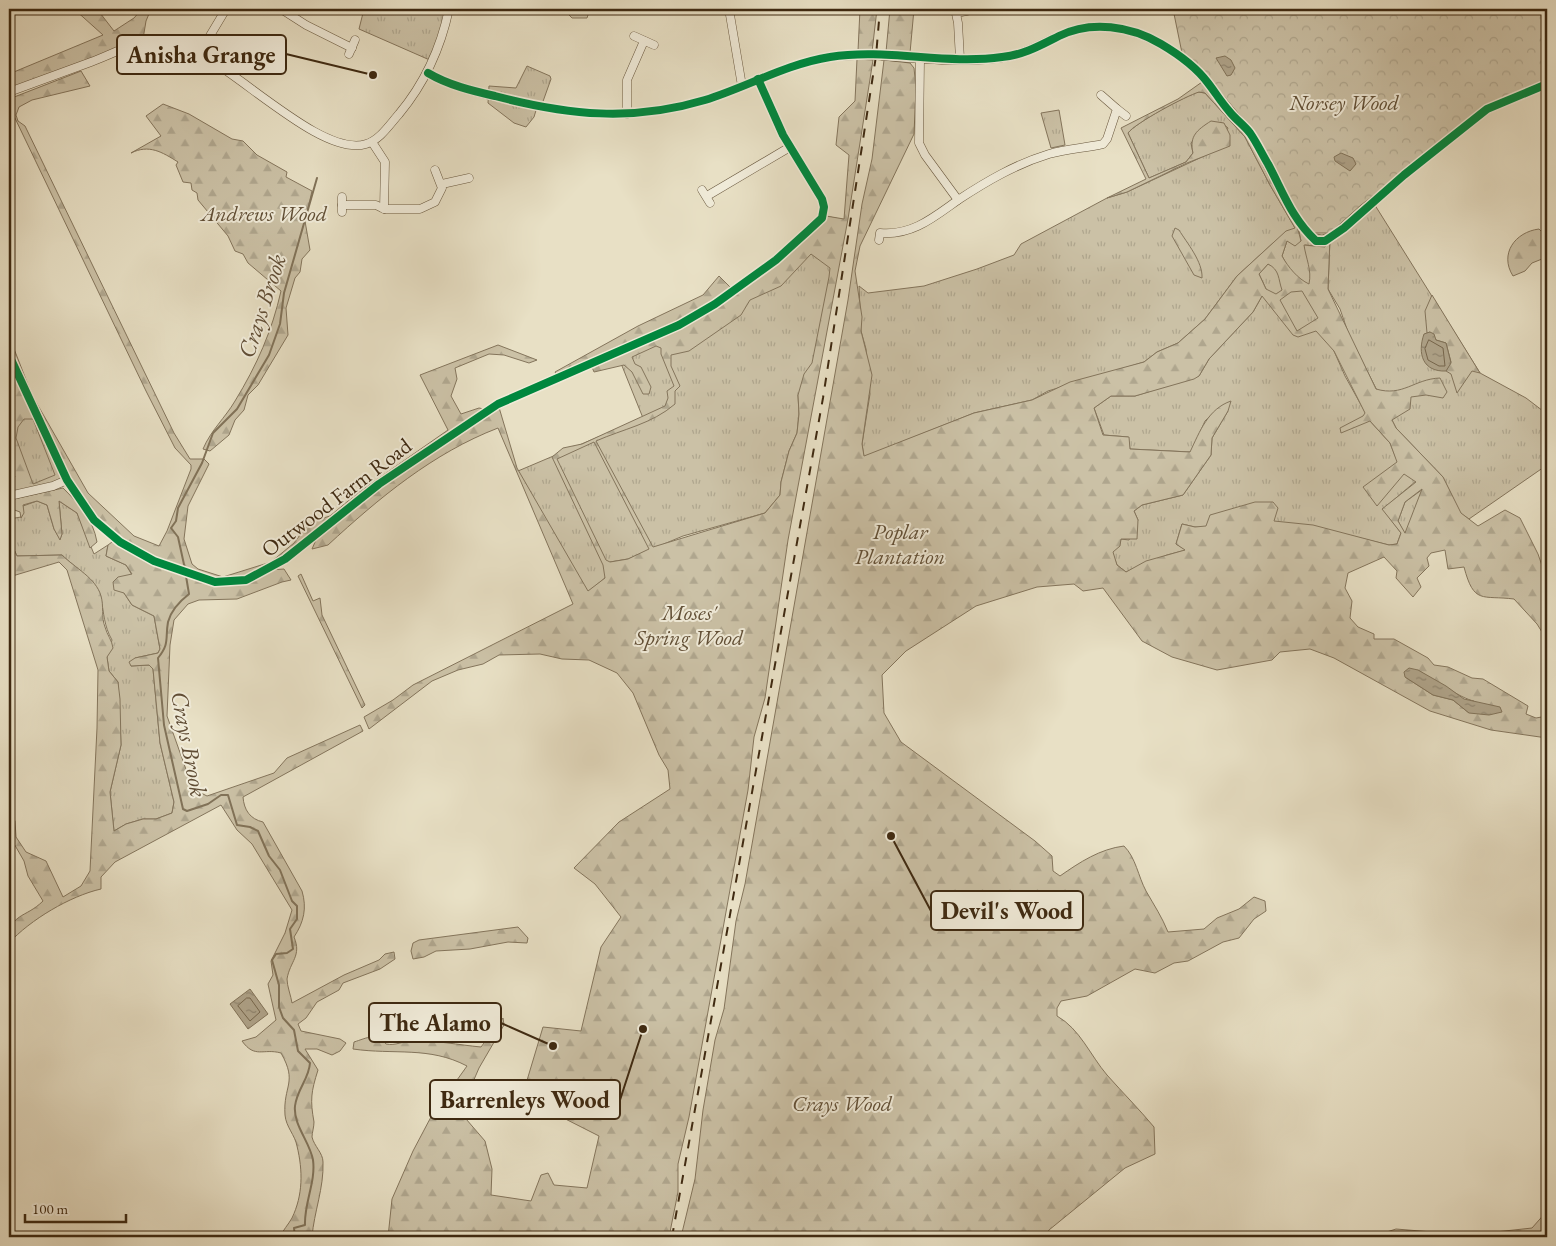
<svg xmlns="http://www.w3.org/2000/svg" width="1556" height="1246" font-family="'EB Garamond',serif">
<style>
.grass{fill:url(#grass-tufts);stroke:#84755c}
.forest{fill:url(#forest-firs);stroke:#84755c;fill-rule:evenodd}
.park{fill:url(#park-crowns);stroke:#84755c}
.water{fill:url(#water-ripples);stroke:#817258}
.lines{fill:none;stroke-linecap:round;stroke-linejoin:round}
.shore{stroke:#76664c;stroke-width:1}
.stream{stroke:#817258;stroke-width:2}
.street-casing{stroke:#68573e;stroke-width:9}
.street{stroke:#f0ebd9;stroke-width:8}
.rail{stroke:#3e2911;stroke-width:2;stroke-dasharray:9 9;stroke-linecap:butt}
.street-bridge-casing{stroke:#68573e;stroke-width:9;stroke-linecap:butt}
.street-bridge{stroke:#f0ebd9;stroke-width:8}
.cycleway-casing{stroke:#f0ebd9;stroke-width:11}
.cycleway{stroke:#00873e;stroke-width:8}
.labels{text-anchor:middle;stroke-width:4;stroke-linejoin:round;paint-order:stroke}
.park-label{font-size:22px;font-style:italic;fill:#614f36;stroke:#f0ebd9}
.street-label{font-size:22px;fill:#3e2911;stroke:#f0ebd9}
.water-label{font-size:24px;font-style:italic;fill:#604d35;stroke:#f0ebd9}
.leader{fill:none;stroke:#3e2911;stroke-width:2}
.callout-dot{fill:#3e2911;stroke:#f0ebd9;stroke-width:2}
.callout{fill:#f0ebd9;stroke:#3e2911;stroke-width:2}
.callout-label{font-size:24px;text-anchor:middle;font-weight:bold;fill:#3e2911}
</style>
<defs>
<pattern id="grass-tufts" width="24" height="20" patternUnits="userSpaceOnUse" patternTransform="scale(1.25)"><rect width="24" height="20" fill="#cbc1a6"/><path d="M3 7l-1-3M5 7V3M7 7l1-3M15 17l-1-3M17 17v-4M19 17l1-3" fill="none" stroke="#afa68e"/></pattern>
<pattern id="forest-firs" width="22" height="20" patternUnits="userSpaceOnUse" patternTransform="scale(1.25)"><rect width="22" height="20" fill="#cbc1a6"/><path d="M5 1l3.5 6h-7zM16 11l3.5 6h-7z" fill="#afa68e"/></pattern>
<pattern id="park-crowns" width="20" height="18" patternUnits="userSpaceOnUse" patternTransform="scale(1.25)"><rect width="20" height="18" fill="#cbc1a6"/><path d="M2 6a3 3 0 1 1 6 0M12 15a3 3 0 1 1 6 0" fill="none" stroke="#afa68e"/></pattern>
<pattern id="water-ripples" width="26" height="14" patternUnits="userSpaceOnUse" patternTransform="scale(1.25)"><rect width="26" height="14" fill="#aea288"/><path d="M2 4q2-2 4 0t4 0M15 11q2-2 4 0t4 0" fill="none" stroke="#8f846e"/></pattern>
</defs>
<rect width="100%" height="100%" fill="#e8e0c5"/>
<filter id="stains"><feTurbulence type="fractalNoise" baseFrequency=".004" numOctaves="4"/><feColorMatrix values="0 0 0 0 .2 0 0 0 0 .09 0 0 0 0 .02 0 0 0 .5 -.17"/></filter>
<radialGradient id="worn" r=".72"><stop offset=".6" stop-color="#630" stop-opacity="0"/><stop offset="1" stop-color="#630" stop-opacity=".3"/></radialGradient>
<g class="grass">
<path d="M364,9H448L432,61L359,29Z"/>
<path d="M563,9H590L587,18H572Z"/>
<path d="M527,66L550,76L551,79L541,107H537L534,117L526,127L514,123L488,103L489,86L516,88Z"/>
<path d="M1198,92L1205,93L1245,137L1270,185L1295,228L1273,243L1237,276L1205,319L1178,343L1157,352L1144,362L1048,391L1032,400L974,413L864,457L862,444L870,394L866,349L861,331L859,286L868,293L924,286L977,269L1014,255L1021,244L1107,198L1127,192L1219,149L1228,128L1221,122L1191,143L1193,153L1186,162L1149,178L1128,133C1135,123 1185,96 1198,92Z"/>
<path d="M1059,110L1065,145L1051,148L1041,113Z"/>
<path d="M1373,202L1480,373L1526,398L1547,414V465L1469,519L1460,513L1443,477L1396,428L1349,335L1340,309L1328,289L1330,239L1325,247L1305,245L1334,351L1345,376L1370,421L1390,443L1396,458L1416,481L1383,509L1401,533L1397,544L1389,545L1348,535L1195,527L1182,524L1176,544L1186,550L1167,555L1126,572L1117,565L1112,552L1119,546L1121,539L1129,540L1138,520L1134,511L1142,505L1183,495L1211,455L1212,438L1228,411L1212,414L1205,421L1191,452L1130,449L1128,437L1104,435L1094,408L1111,396H1135L1199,376L1209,359L1253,312L1266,289L1259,274L1268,264L1275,267H1288L1282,256L1287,241H1301L1299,231L1322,235L1344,228Z"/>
<path d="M826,216L844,220L817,371L798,395L799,414L797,433L789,451L781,482L780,495L765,513L683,536L628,559L610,562L605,578L583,596L518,471L643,418L616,351L731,293L781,261Z"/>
<path d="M9,355L67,480L9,496Z"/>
<path d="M1423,489L1408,528L1405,534L1398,521L1405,502Z"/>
<path d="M37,501L47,505L54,529L60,539L62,534L59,501L77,513L94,554L108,545L106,556L126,565L132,575L124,593L132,605L154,616L160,649L158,653L135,658L131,666L149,665L153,669L160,743L174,802L172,813L156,819H143L126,824L114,831L110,792L121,745L118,682L109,671L107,657L112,640C104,626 104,614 101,598C98,581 74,567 62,555L17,556L9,539V524L15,518L21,517L23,506Z"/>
</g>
<g class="forest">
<path d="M74,9H97L114,31L134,18L142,9H151L146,21L143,39L9,90V74L103,35Z"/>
<path d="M860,9H877L872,52L858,51Z"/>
<path d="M890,9H914L910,53L886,52Z"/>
<path d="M857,59L873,60L848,219L788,540L765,698L754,737L748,790L689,1117L678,1164V1192L669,1237H388L392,1199L413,1151L432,1115L467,1066C429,1046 394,1055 353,1049L354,1042C367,1038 376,1032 386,1044C396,1046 402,1041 413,1041C435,1040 459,1045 481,1047L503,1018L504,1025L479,1068L460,1112L485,1141L492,1169L491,1195L531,1201L541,1175L548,1173L554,1185L587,1188L599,1136L522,1097L543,1027L581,1031L601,947L621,917L595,884L574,868L619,822L670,789L668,770L659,755L633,693L617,673L589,660L562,659L540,654L499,655L483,664L458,670L432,681L369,729L364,717L393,700L413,685L573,604L498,428C433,453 379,498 328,545L312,549L319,533L269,570L284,569L291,580L282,582L237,599L199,600L188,604L174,620L170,645L167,716L193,789L207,796L274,773L287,758L360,725L363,731L243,797C244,810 250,819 263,822L302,891C307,908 304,922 294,937C302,956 290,961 287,979C287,986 291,996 292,1003L344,975L379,960L385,954L394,952L395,959L380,969L343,983L339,990L317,1002L306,1018L298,1024L301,1031L340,1039L346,1043L340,1051L332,1055L317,1049H305L318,1070C311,1092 310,1100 314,1122C314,1127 312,1133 312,1137C314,1146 323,1153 323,1162C324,1188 314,1212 312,1237H280C283,1230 288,1225 292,1218C303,1195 303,1171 297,1146C295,1135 286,1127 285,1115C283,1085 298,1083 281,1053C263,1048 255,1059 242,1041L256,1037L276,1020L268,984L273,975L271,961L285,933L292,910L252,844L237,830L221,805L115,862L101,877V889C70,896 30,920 9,943C9,912 25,919 43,901L28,876L24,861L9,835V812L15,821L16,837L26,852L46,861L63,897L81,886L90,871L97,728L98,670L67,570L59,562L9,577V539L17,556L62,555C75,568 96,578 101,596C104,606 101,617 105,627C107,635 112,640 113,648L107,657L109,671L118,682L120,699L121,745L110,792L114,831L126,824L143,819H156L172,813L174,802L160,743L153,669L149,665L131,666L129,662L135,658L158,653L160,649L154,616L132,605L124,593L114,590L113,582L118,577L132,574L126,565L106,556L108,545L116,539C163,573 186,584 246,579L215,581L146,556L99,524L67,480L9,496V480L15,477L9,460V336L32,395L88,493L134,536L159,546L167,531L191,469V465L175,448L146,391L13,114L9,111V99L81,71L90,86L32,100L19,107L16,115L18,121L25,126L174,433L190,459H204L209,464L188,506L184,539L192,564L198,569L223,577L271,562L294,543L306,527L314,521L330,516L359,492L448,430L420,375L498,345L537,360L529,363L504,355L489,354L455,368L457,379L451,396L461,414L479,408L489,410L498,404L517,468L588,591L605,578L603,565L552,457L563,448L582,444L665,406L668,398L667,391L674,386L661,354V348L656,346L632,357L635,364L641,367L651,387L649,394H643L632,372L624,365L594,372L590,362L734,296L781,261L826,216L844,219L849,155L836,145L839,117L855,101ZM811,254L830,268L829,277L812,363L804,374L798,395L799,414L797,433L789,451L781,482L780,495L765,513L653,547L596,441C623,429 652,424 675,404V391L680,386L671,366V355L689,351L741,315L750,300L781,286ZM24,419H33L55,475L33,484L16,438L18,427ZM594,442L649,549L628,559L610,562L606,560L557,459Z"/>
<path d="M884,60L910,63L914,68L916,88L914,134L860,246L855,271L862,317L861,331L872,375L862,444L864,456L974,413L1032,400L1070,382L1144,362L1157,352L1178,343L1205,319L1237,276L1286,231L1295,228L1270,185L1245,137L1205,93L1199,92C1186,96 1135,123 1128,133L1149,178L1186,162L1193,153C1189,136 1197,130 1211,121L1224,123L1230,135V146L1187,163L1127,192L1107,198L1146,179L1121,128L1178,99L1202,82L1227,114L1248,135L1297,226L1301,241L1295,246L1287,241L1282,256C1288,267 1298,279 1309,284C1312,270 1306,259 1304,245L1325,247L1330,237L1328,289L1376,389C1403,397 1414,379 1440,378L1447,392L1443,398L1426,395L1411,397L1410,409L1392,420L1396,428L1443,477L1461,513L1478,526L1505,510L1520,518L1538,554L1547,580V640L1537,624L1514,599C1482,595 1474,605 1464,567L1448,569L1445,550L1431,553L1427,558L1429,566L1417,578L1421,587L1413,597L1396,578L1397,571L1384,557L1348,573L1345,588L1352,601L1350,618L1358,627L1374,634V639H1394L1428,658L1434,665L1448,667L1472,678L1483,679L1528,706L1526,714L1536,718L1547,716V738L1491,730L1430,711L1334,658L1310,649L1280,652L1272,660L1217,670L1172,657L1142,641L1103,588L1083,591L1074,584L1037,587L976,606L906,651L882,675L884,713L901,742L1035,841L1052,856L1053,871L1060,876C1080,862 1100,849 1124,846C1136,858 1138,876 1146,891C1154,905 1162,917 1168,932L1204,929L1217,918L1239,909L1254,897L1265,901L1266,911L1254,919L1239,938L1223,942L1188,961L1174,963L1155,973L1135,969L1087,996L1061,1001L1057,1008V1016C1080,1029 1090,1055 1107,1075C1123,1093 1139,1109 1154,1127L1155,1154L1125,1168L1049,1230L1045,1237H681L695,1179L703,1110L715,1040L724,1009L736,921L745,884L848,300L862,204L872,159ZM1268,264C1280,270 1278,279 1282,290L1276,294L1266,289L1259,274ZM1302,291L1318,318L1297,331L1280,300L1291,292ZM1262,296L1293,335L1298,337L1316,331L1334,351L1365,413L1363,416L1340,428L1341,433L1370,421L1390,443L1397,462L1363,487L1377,506L1404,474L1416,482L1382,509L1401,533L1397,544L1389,545L1313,525L1274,521L1278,508L1273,502H1255L1210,515L1206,526L1195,527L1182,524L1176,544L1185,550L1146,561L1126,572L1117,565L1113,552L1120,546L1121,539H1137L1138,520L1134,511L1142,505L1183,495L1211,455L1212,438L1228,411L1231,401C1208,409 1200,431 1190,452L1130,449L1129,437L1103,435L1094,408L1111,396H1135L1194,379L1199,376L1209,359L1253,312ZM1422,489L1405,533L1398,521L1405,502ZM1418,670C1430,678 1462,699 1474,701L1469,713L1453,700L1433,695L1405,677Z"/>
<path d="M163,104L189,114L232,139L243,141L257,155L287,172L286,177L312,191L305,221L310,250L302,259L300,272L295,278L286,308L288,335L258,385L248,395L244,410L235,420L229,435L210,451L203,449C211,430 225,418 235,401C257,365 272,331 281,291L248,263L243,254L235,251L228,236L198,200L197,193L192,190L191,183L183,182L176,165L178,162C162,152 149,144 131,153L161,136L146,116Z"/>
<path d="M1175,228L1179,230C1187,243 1203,262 1202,278L1194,275L1172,236Z"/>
<path d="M1539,229L1547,237V257L1532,263L1525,271L1513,276C1499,254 1515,232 1539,229Z"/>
<path d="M719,276L733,290L679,323L557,375L555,372L638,326L703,295Z"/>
<path d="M1432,295L1480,373L1472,371L1457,393L1451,374L1446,371L1451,362L1446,343L1436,340L1430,332L1427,333L1425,311Z"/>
<path d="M63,488C79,504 93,519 97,542L90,548L77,513L59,501L62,534L60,540L54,529L47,505L37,501L23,505L24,513L21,518L20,512L9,508V500Z"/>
<path d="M301,574L313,601L320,598L322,615L365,705L362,708L298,576Z"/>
<path d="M518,927L528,938L527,943L508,942L470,949L436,951L424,957L413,959L411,951L413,943L419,940Z"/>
<path d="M1547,1211V1237H1371L1396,1229L1468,1235L1532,1228Z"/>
</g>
<path class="park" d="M1173,9H1547V87L1487,109L1361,205L1330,233H1310L1252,130L1208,77L1182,53Z"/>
<g class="water">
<path d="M1225,56L1231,60L1235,68L1231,75L1227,76L1216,58Z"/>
<path d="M1341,153L1353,158L1356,164L1350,171L1335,161L1334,157Z"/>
<path d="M1430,332L1434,334L1436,340L1446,343L1451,363L1446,371C1423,372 1417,354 1424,334Z"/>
<path d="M1409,668L1418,670L1446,686L1464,699L1500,707L1502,712L1489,715L1469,713L1453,700L1433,695L1405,677L1404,672Z"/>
<path d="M250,989L268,1014L248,1029L230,1004Z"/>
</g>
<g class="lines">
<g class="shore">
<path d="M1429,340L1443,348L1445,366H1439L1428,360L1425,349Z"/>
<path d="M247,998H250L260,1012L250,1021L238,1006Z"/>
</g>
<g class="stream">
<path d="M185,569L178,537L171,528L176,521L178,508L202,463L213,433L237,409L269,355L280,324L284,293L317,178"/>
<path d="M186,576L189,594C180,601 171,610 168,622C165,639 170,643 158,658L164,725L183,809L187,811L208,804L221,795H228L237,825L250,827L258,831L269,856L280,870L292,901L297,906V919L290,929L293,949L287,953L276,954L272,960L279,985V1007L283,1018L294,1030L298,1051L310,1063C309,1079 297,1089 295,1106C293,1125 310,1142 313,1160C316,1182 304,1203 305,1225L294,1228L295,1237"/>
</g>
<g class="street-casing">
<g id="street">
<path d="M281,9L306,25L352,48"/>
<path d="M729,9L742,86"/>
<path d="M955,9L958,23L960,59"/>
<path d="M957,13L971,10"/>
<path d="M634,36L654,45"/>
<path d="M199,54L226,9"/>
<path d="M349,54L355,40"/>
<path d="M883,56C922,59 973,64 1011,56C1033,51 1050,38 1070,31C1120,15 1172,44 1206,80C1214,89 1220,100 1228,110C1235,119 1245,126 1251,135C1273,170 1286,213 1316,241H1325L1344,228L1404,175L1487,109L1547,84"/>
<path d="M428,73C448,85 473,91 496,97C568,115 632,122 705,100C747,87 786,65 830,57C844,55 858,56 872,55"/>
<path d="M9,92C36,82 64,72 91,62C115,53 144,36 171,41C220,50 317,159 366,144C380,140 390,124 399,114C424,84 441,47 449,9"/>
<path d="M1117,109L1126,116"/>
<path d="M627,114V80L644,41"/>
<path d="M372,142L385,162L384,209"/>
<path d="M442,184L469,178"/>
<path d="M702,190L710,203"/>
<path d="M707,196L790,147"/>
<path d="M342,197V212"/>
<path d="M958,200C987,181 1016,164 1049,154C1067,149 1085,148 1103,144L1107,139L1117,109L1101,95"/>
<path d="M342,205H376L384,209H420L435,202L442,188L435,170"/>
<path d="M879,240L880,233C912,236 934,217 958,200L925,155L919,143L920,59"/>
<path d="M9,355L67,480L94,520L120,542L154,561L215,582L246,580L285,559L379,484L498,404L679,325L715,304L776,260L808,231L822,218L824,207L822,199L783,135L758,79"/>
<path d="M9,496L53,486L67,480"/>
</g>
</g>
<use href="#street" class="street"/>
<path class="rail" d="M672,1237L823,398L876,56L880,9"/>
<g class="street-bridge-casing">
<path id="street-bridge" d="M872,55L883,56"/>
</g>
<use href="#street-bridge" class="street-bridge"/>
<g class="cycleway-casing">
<g id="cycleway">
<path d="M428,73C448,85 473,91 495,96C568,115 632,122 705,100C747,87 786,64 830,57C886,48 945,65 1002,57C1024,55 1041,45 1059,36C1091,20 1131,26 1161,44C1178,54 1196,67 1208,83C1215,92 1221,102 1229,111C1235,119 1244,125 1250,133C1257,143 1262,154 1268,164C1283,192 1292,219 1316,241H1325L1344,228L1404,175L1487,109L1547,84"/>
<path d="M9,355L67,480L94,520L120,542L154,561L215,582L246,580L285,559L379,484L498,404L679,325L715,304L776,260L808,231L822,218L824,207L822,199L783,135L758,79"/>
</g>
</g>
<use href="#cycleway" class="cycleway"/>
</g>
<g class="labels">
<g class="park-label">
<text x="1344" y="110">Norsey Wood</text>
<text x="264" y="221">Andrews Wood</text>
<text x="900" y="539">Poplar<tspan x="900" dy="25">Plantation</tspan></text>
<text x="689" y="620">Moses'<tspan x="689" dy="25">Spring Wood</tspan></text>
<text x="842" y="1111">Crays Wood</text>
</g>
<g class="street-label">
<text transform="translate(336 497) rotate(-37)" y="8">Outwood Farm Road</text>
</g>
<g class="water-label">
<text transform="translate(262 306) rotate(-72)" y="8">Crays Brook</text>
<text transform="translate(189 744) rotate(79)" y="8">Crays Brook</text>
</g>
</g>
<path class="leader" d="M373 75L286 54M891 836L931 911M553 1046L501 1023M643 1029L620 1100"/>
<g class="callout-dot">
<circle cx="373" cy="75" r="5"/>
<circle cx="891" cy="836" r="5"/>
<circle cx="553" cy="1046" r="5"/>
<circle cx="643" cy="1029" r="5"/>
</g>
<g class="callout">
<rect x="117" y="35" width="169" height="39" rx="5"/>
<rect x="931" y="891" width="152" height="39" rx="5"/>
<rect x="369" y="1003" width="132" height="39" rx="5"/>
<rect x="430" y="1080" width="190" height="39" rx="5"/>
</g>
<g class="callout-label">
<text x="201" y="63">Anisha Grange</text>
<text x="1007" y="919">Devil's Wood</text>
<text x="435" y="1031">The Alamo</text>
<text x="525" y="1108">Barrenleys Wood</text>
</g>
<rect width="1556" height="1246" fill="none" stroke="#e8e0c5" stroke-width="30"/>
<rect x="10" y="10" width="1536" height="1226" fill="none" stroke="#3e2911" stroke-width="2.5"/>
<rect x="15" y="15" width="1526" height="1216" fill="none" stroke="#3e2911"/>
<path d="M25 1214v8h101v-8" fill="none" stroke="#3e2911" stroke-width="2.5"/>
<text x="32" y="1214" font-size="15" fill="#3e2911" stroke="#f0ebd9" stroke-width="4" paint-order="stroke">100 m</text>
<rect width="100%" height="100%" filter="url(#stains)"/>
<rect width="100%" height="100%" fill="url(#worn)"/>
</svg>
